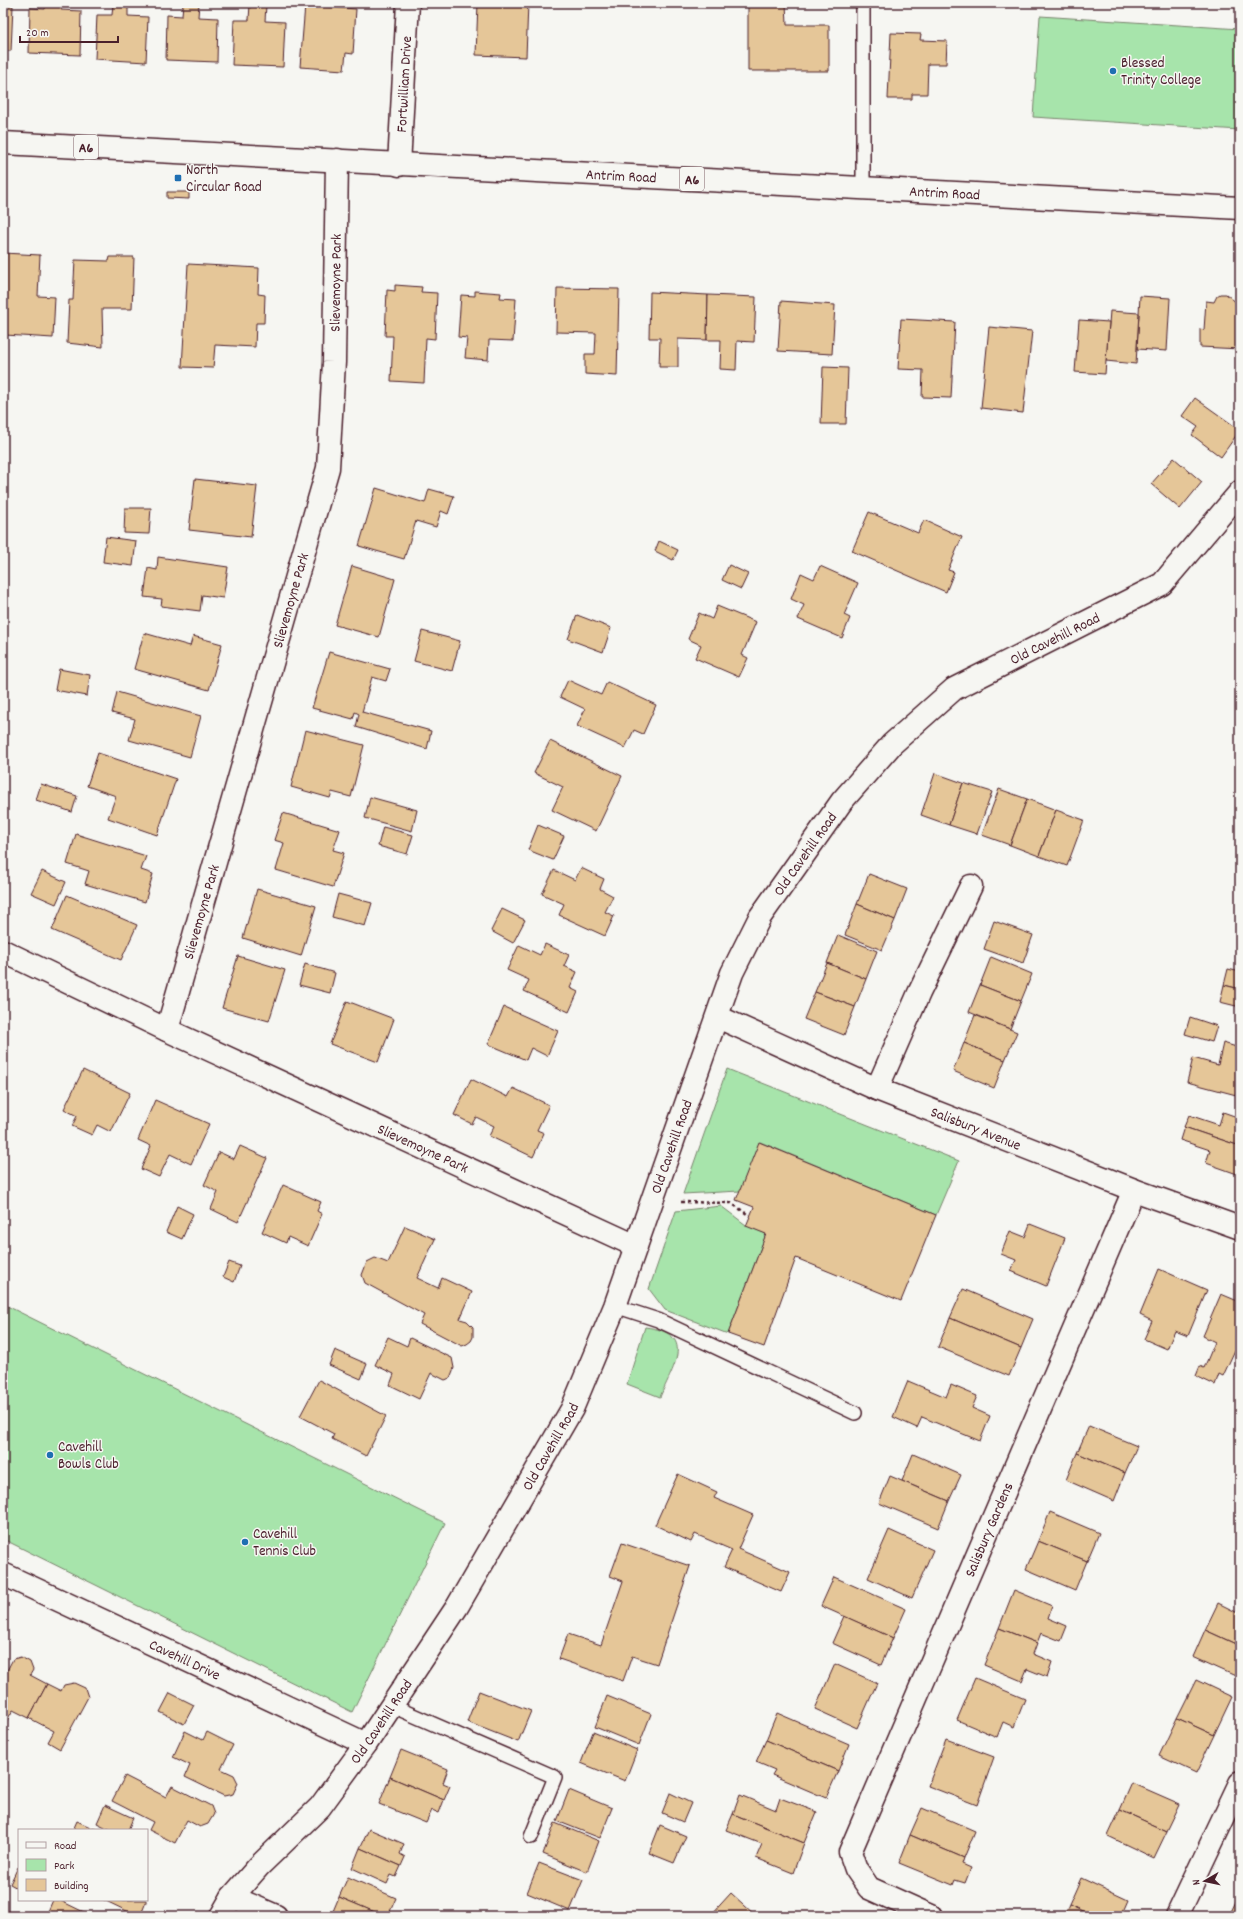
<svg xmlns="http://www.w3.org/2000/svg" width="1243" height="1919" font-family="Dekko,sans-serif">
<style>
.green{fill:#a7e4ab;stroke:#78826b}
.building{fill:#e5c698;stroke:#4a1f2b}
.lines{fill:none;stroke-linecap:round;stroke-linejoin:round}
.lane-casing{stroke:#4a1f2b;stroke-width:16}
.street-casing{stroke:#4a1f2b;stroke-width:25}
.primary-casing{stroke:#4a1f2b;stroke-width:25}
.path{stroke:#4a1f2b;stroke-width:2.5;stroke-dasharray:3 3;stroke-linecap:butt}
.lane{stroke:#f6f6f2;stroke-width:13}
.street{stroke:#f6f6f2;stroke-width:22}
.primary{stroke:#f6f6f2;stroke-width:22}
.poi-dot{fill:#1f6fb2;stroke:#f6f6f2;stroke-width:1.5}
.labels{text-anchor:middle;stroke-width:3;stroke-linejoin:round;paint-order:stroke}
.shield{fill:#f6f6f2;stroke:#7e6067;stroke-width:1}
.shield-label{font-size:14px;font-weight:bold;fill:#4a1f2b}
.poi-label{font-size:15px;fill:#4a1f2b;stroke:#f6f6f2;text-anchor:start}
.street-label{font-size:15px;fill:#4a1f2b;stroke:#f6f6f2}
</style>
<rect width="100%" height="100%" fill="#f6f6f2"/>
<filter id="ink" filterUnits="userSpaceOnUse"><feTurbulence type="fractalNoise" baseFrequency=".025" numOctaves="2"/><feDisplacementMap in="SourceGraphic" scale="8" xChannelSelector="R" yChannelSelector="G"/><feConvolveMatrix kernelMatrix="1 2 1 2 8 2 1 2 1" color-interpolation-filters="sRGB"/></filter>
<g filter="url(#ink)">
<g class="green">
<path d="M1040,16L1240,29V130L1033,117Z"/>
<path d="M727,1069L959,1161L936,1215L760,1142L740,1191L683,1194Z"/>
<path d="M721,1206L746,1225L766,1234L728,1334L665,1310L649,1289L676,1211Z"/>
<path d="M3,1304L445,1523L352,1712L3,1539Z"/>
<path d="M645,1327C697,1333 674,1365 660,1397L627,1384Z"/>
</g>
<g class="building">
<path d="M46,3H62L61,10L81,11L80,55L29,53L30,8L45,9Z"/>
<path d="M113,3H128V16L148,17L146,62L95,59L97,15H112Z"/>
<path d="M183,3H199L198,17L218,18L217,62L166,60L167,15L182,16Z"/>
<path d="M478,3H528L526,57L476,55Z"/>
<path d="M748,3H786L787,25H829V71H748Z"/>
<path d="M250,4L266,5L265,21L285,22L283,67L232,65L234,20H249Z"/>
<path d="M305,5L356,9L353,54L346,53L344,70L300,67Z"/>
<path d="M3,6H13L11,51H3Z"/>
<path d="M891,33L921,34L920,40L947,41L946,64H928L927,94H912V99H888Z"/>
<path d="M167,192H189V199L167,198Z"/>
<path d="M3,253L40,255L38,296L55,297L53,338L5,335V341H3Z"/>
<path d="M110,257H134L132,309H102L103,347L67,343L69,300H73L75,260L109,261Z"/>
<path d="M188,264L259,268L258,294L265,295L264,323H256L255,347L215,345L213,368L182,367Z"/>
<path d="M395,285L422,287L421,292L437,293L435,339L426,338L424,383L391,381L393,336H385L387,290L395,291Z"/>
<path d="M557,288L619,289L617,376L585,374V354H595L596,333L556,332Z"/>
<path d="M475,291L501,293L500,298L516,299L513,341L489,340L488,360L465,358L467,338L458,337L461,295L475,296Z"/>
<path d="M650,292L708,295L707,340L678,339V367H659L660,338H649Z"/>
<path d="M1220,294H1226L1237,303V307H1240V349L1200,347V329L1204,330L1206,301L1214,302L1217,296Z"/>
<path d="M708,295L756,297L754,342L737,341L736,370L720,369L721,340H707Z"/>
<path d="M1140,296L1170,298L1167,351L1137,349Z"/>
<path d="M781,301L835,305L832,354L778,351Z"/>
<path d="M1110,311L1139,313L1136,364L1106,361Z"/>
<path d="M901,319L955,322L951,398L922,397L923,370L898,369Z"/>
<path d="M1079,320L1109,322L1105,374L1075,372Z"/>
<path d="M989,327L1032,331L1023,413L981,408Z"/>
<path d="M823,367L848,368L846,424H821Z"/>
<path d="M1195,398L1240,430L1221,457L1192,435L1198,427L1182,416Z"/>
<path d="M1174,458L1202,482L1180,509L1151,484Z"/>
<path d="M195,479L257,486L251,537L189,530Z"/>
<path d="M376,488L425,503L429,489L454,496L448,514L441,511L436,527L416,521L404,559L359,546Z"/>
<path d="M125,508H151L149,534L124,533Z"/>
<path d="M869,512L918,533L924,520L962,537L948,570L954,572L946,592L852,551Z"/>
<path d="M106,537L136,541L133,566L103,562Z"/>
<path d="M659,541L678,550L673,560L655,551Z"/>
<path d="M158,557L228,567L223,598L202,595L200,611L161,606L162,599L144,597L148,568L157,570Z"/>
<path d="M729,565L748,574L741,589L722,580Z"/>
<path d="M352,566L395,579L379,637L335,625Z"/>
<path d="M820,566L858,583L844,615L850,618L842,638L798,619L804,605L791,599L801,573L814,579Z"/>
<path d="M717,606L756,622L742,655L748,658L739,677L695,658L701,645L688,639L699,613L712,619Z"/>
<path d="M577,615L611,628L603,652L568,639Z"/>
<path d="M422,631L460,641L452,671L414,661Z"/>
<path d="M144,633L190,646L193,636L222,644L209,690L134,669Z"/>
<path d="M329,652L390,669L386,681L372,677L362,712L431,731L427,749L356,727L359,714L355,712L353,719L312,708Z"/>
<path d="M59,669L90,675L87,696L55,690Z"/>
<path d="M568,680L601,695L607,682L656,705L643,734L634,730L625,748L577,726L585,709L560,697Z"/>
<path d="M117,692L201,716L190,757L129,740L135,719L112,713Z"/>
<path d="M305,730L364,745L351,797L332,792L330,798L291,787Z"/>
<path d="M550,741L622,776L596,831L552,810L563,787L534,773Z"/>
<path d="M98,753L176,779L157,835L108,818L116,796L87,786Z"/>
<path d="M935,773L963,783L949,825L921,815Z"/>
<path d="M963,783L992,792L977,834L949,825Z"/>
<path d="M41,784L77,796L72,812L36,800Z"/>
<path d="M999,789L1027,799L1010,845L982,835Z"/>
<path d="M370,797L417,810L412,831L365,818Z"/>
<path d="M1027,799L1056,810L1039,856L1010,845Z"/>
<path d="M1056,810L1084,820L1067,866L1039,856Z"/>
<path d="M283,813L340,830L333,850L344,853L333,887L276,870L284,843L274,840Z"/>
<path d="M538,825L564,836L553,860L528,850Z"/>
<path d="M383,827L413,835L407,854L378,846Z"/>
<path d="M76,834L146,856L141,870L153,874L145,902L85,884L89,871L67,864Z"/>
<path d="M581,868L604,879L600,889L613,896L605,912L614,916L605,936L559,915L564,904L542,894L554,870L575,880Z"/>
<path d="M42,871L66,882L56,904L31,893Z"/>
<path d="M869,874L907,889L895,920L857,904Z"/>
<path d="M257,889L316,906L301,956L243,938Z"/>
<path d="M338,894L372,903L365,926L332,917Z"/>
<path d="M67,895L137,925L121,960L52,930Z"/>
<path d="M857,904L895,920L882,950L845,935Z"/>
<path d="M502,909L525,920L513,943L491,931Z"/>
<path d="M994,921L1033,935L1023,963L984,949Z"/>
<path d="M838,935L877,951L866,979L827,963Z"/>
<path d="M545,944L569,955L564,966L577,972L570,988L578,992L569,1012L524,991L529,980L507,970L519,945L540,955Z"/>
<path d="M238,956L285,970L269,1021L222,1008Z"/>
<path d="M991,957L1032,974L1021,1001L980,985Z"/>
<path d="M827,963L866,979L855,1007L815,992Z"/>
<path d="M305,964L335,973L330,993L299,985Z"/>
<path d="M1228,969L1240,972V989L1224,985Z"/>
<path d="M980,985L1021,1001L1010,1029L969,1012Z"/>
<path d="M1224,985L1240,989V1007L1220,1002Z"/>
<path d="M815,992L855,1007L844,1035L804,1019Z"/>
<path d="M347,1001L394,1019L378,1062L330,1044Z"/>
<path d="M504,1007L558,1031L547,1056L531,1048L526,1060L488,1044Z"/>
<path d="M975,1015L1017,1032L1005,1060L964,1043Z"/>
<path d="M1190,1017L1217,1026L1212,1042L1185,1034Z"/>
<path d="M964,1043L1005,1060L994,1088L953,1071Z"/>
<path d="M1223,1043L1240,1048V1096L1187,1082L1193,1058L1218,1065Z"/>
<path d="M83,1070L130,1093L111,1132L97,1125L92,1135L72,1126L77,1116L64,1109Z"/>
<path d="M471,1079L508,1097L513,1088L549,1105L537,1130L544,1133L533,1157L489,1136L494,1126L476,1117L472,1124L454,1115Z"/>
<path d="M155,1100L209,1124L191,1164L170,1154L159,1177L141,1169L151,1146L138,1140Z"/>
<path d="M1223,1112L1240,1118V1146L1184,1127L1189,1115L1219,1125Z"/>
<path d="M1184,1127L1240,1146V1175L1206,1163L1210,1150L1180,1140Z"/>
<path d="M759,1142L936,1215L901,1301L796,1258L764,1347L728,1334L766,1234L746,1226L754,1207L736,1200Z"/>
<path d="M240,1146L267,1158L238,1222L211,1209L218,1192L204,1185L219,1152L234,1159Z"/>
<path d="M283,1185L321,1202L317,1211L322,1214L308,1246L288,1237L286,1243L262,1232Z"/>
<path d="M177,1206L193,1214L182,1239L166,1232Z"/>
<path d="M1030,1224L1065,1238L1046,1286L1011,1271L1016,1260L1001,1254L1010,1231L1025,1237Z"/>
<path d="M405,1226L435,1239L417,1278L438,1288L442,1278L472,1292L460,1319L467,1321L473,1327V1337L471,1341L467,1344L462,1346L420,1324L424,1315L365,1283L362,1275L367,1262L375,1258L388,1263Z"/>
<path d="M229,1262L240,1266L234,1282L223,1277Z"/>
<path d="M1159,1269L1207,1290L1188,1336L1175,1331L1167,1349L1144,1339L1152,1321L1140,1315Z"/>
<path d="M963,1289L1033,1319L1021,1348L950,1318Z"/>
<path d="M1221,1294L1240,1302V1352L1235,1350L1223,1376L1219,1374L1215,1385L1196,1376L1200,1366L1204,1368L1215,1342L1203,1336Z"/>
<path d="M950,1318L1021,1348L1009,1376L938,1347Z"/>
<path d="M388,1337L407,1346L410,1338L452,1358L454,1368L450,1378L445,1380L431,1373L419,1399L390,1385L394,1374L375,1365Z"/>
<path d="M335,1350L367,1364L361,1379L329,1365Z"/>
<path d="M319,1380L386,1416L366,1456L332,1439L334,1434L300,1416Z"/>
<path d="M908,1381L946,1397L951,1385L977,1396L972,1408L990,1416L980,1441L922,1417L917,1428L893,1417Z"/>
<path d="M1089,1426L1137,1446L1125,1473L1077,1453Z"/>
<path d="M1077,1453L1125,1473L1114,1501L1066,1480Z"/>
<path d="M913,1454L961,1475L949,1501L902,1481Z"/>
<path d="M678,1474L717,1492L714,1498L753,1515L738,1549L790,1572L781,1592L724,1567L732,1550L695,1534L691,1542L655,1525Z"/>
<path d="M890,1476L949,1501L938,1528L879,1503Z"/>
<path d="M1050,1512L1099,1533L1087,1561L1038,1541Z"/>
<path d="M889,1530L933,1550L912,1598L868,1578Z"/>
<path d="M1038,1541L1087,1561L1075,1590L1026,1569Z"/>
<path d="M622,1543L690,1566L657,1664L632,1656L623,1681L559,1659L568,1634L601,1645L623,1581L610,1576Z"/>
<path d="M834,1577L906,1609L893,1638L821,1606Z"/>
<path d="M1014,1590L1052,1606L1048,1618L1067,1626L1061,1641L1041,1633L1037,1643L999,1628Z"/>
<path d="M1218,1603L1240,1614V1646L1205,1630Z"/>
<path d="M844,1616L893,1638L881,1665L832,1643Z"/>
<path d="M999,1628L1037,1643L1033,1654L1052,1662L1047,1677L1027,1669L1022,1681L984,1665Z"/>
<path d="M1205,1630L1240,1646V1678L1193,1657Z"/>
<path d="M21,1657L30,1662L33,1670L30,1675L47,1684L29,1718L13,1710L6,1722L3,1720V1678L13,1659Z"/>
<path d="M835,1664L877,1683L857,1728L815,1709Z"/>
<path d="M975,1678L1025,1699L1014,1727L1003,1722L997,1737L957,1720Z"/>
<path d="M1196,1680L1232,1697L1214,1735L1177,1718Z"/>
<path d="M74,1683L85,1688L88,1697L60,1749L48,1742L54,1731L29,1718L47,1684L61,1691L64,1685Z"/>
<path d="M479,1691L531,1711L518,1742L467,1722Z"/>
<path d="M170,1693L194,1705L184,1724L160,1712Z"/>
<path d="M607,1696L651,1714L639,1745L595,1727Z"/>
<path d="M777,1713L849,1744L838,1771L766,1740Z"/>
<path d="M1177,1718L1214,1735L1196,1773L1159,1756Z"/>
<path d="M185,1731L203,1740L207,1732L233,1745L221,1769L234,1775L238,1783L233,1794L224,1796L185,1777L190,1765L173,1757Z"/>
<path d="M593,1732L637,1750L625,1781L581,1763Z"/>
<path d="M946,1739L994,1757L977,1805L928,1786Z"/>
<path d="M766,1740L838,1771L826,1798L772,1775L775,1770L756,1762Z"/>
<path d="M401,1750L448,1769L443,1783L450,1786L444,1800L390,1777Z"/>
<path d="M125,1776L166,1797L172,1786L211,1806L214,1814L208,1824L200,1827L187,1820L175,1843L149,1830L153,1822L112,1801Z"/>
<path d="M390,1777L444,1800L439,1813L432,1810L426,1823L379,1804Z"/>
<path d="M1132,1783L1180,1804L1167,1831L1120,1810Z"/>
<path d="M569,1790L612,1808L600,1838L557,1821Z"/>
<path d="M670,1793L691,1803L683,1822L662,1813Z"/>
<path d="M740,1795L776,1810L780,1798L817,1812L804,1843L733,1814Z"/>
<path d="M105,1805L133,1818L128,1830H111L97,1823Z"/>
<path d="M922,1808L975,1831L964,1858L910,1835Z"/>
<path d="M1120,1810L1167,1831L1154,1858L1108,1836Z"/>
<path d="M733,1814L804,1843L793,1873L756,1858L762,1844L726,1830Z"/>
<path d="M77,1821L97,1830H73Z"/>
<path d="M555,1823L599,1841L587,1872L543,1854Z"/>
<path d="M660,1825L686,1836L674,1863L649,1853Z"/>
<path d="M369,1829L404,1844L400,1854L405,1857L401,1866L360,1848Z"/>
<path d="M910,1835L964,1858L962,1864L971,1868L965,1883L955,1880L953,1885L899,1863Z"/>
<path d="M360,1848L401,1866L396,1877L391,1875L387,1884L352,1868Z"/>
<path d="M539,1863L583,1880L570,1911L527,1893Z"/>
<path d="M18,1867L19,1868V1889L10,1884Z"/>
<path d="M348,1877L396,1898L388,1916H384L339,1897Z"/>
<path d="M1081,1878L1128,1900L1121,1916H1093L1069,1905Z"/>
<path d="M731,1893L756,1916H710Z"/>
<path d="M1240,1893V1916H1229Z"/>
<path d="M339,1897L375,1912L373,1916H331Z"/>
<path d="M53,1900H59L92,1916H46Z"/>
<path d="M104,1900H146V1902L142,1912L133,1914Z"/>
<path d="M1069,1905L1093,1916H1064Z"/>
</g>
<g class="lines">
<g class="lane-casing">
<g id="lane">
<path d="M863,187V3"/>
<path d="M615,1306L658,1320L855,1413"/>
<path d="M392,1706L555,1777L531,1837"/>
</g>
</g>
<g class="street-casing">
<g id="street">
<path id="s1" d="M399,165L408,3"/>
<path id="s2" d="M3,951L167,1030L636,1246"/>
<path id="s3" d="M718,1017L877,1089L1134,1190L1240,1228"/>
<path id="s4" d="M167,1030L328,468L334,362L337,160"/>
<path d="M877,1089L919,993L971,886"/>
<path id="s5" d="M3,1574L366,1744"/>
<path d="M232,1897L276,1916"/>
<path id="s6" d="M221,1916L232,1897L259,1866L320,1807L366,1744L457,1607L572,1409L615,1306L732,973L760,917L842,801L892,744L954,689L1162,584L1240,492"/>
<path id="s7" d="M931,1916L869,1888L856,1869L850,1852L1134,1190"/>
<path d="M1177,1916L1240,1783"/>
</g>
</g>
<g class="primary-casing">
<g id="primary">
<path id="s8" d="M3,143L1240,208"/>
</g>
</g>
<path class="path" d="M681,1202L731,1203L750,1216"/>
<use href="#lane" class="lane"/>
<use href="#street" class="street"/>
<use href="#primary" class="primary"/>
</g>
</g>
<g class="poi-dot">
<circle cx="1113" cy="71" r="4"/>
<rect x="174" y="174" width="8" height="8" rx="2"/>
<circle cx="50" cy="1455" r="4"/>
<circle cx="245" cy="1542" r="4"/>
</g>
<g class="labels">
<g class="shield">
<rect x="74" y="135" width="24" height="24" rx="3"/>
<rect x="680" y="167" width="24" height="24" rx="3"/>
</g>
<g class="shield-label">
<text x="86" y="152">A6</text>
<text x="692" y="184">A6</text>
</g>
<g class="poi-label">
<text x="1121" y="67">Blessed<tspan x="1121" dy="17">Trinity College</tspan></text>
<text x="186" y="174">North<tspan x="186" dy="17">Circular Road</tspan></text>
<text x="58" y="1451">Cavehill<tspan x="58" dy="17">Bowls Club</tspan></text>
<text x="253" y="1538">Cavehill<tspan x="253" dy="17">Tennis Club</tspan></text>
</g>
<g class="street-label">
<text dy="5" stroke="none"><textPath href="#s1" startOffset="81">Fortwilliam Drive</textPath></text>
<text dy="5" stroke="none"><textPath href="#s8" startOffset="619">Antrim Road</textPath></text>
<text dy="5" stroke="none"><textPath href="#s8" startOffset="943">Antrim Road</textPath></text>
<text dy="5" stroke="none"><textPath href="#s4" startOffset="770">Slievemoyne Park</textPath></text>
<text dy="5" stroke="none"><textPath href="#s4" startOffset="447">Slievemoyne Park</textPath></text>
<text dy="5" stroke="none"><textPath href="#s6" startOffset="1560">Old Cavehill Road</textPath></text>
<text dy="5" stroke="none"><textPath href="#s6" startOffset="1224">Old Cavehill Road</textPath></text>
<text dy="5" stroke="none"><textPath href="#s4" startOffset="123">Slievemoyne Park</textPath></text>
<text dy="5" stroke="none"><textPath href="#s3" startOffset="281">Salisbury Avenue</textPath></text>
<text dy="5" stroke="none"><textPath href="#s6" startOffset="900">Old Cavehill Road</textPath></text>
<text dy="5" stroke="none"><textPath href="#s2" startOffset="464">Slievemoyne Park</textPath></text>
<text dy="5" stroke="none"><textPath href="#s6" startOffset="576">Old Cavehill Road</textPath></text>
<text dy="5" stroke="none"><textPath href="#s7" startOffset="460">Salisbury Gardens</textPath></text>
<text dy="5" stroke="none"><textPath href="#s5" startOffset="201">Cavehill Drive</textPath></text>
<text dy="5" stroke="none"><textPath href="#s6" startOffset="253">Old Cavehill Road</textPath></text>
</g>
</g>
<rect width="1243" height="1919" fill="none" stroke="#f6f6f2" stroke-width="16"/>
<rect x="8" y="8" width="1227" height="1903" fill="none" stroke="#4a1f2b" stroke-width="1.5" filter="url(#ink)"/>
<rect x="18" y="1829" width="130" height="72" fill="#f6f6f2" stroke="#b1a0a2"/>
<rect x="26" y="1842" width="20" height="6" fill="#f6f6f2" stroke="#b1a0a2"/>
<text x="54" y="1849" font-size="12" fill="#4a1f2b">Road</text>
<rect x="26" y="1859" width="20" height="12" fill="#a7e4ab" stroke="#b1a0a2"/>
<text x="54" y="1869" font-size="12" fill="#4a1f2b">Park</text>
<rect x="26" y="1879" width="20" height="12" fill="#e5c698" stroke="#b1a0a2"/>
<text x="54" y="1889" font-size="12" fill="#4a1f2b">Building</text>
<g transform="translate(1205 1881) rotate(261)" stroke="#f6f6f2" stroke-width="3" paint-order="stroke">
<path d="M0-3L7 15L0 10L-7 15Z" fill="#4a1f2b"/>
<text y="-6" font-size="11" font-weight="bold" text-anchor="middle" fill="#4a1f2b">N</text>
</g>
<path d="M20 36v6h98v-6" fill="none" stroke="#4a1f2b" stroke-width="2"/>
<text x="26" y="36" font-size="12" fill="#4a1f2b" stroke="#f6f6f2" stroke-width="3" paint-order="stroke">20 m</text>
</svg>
